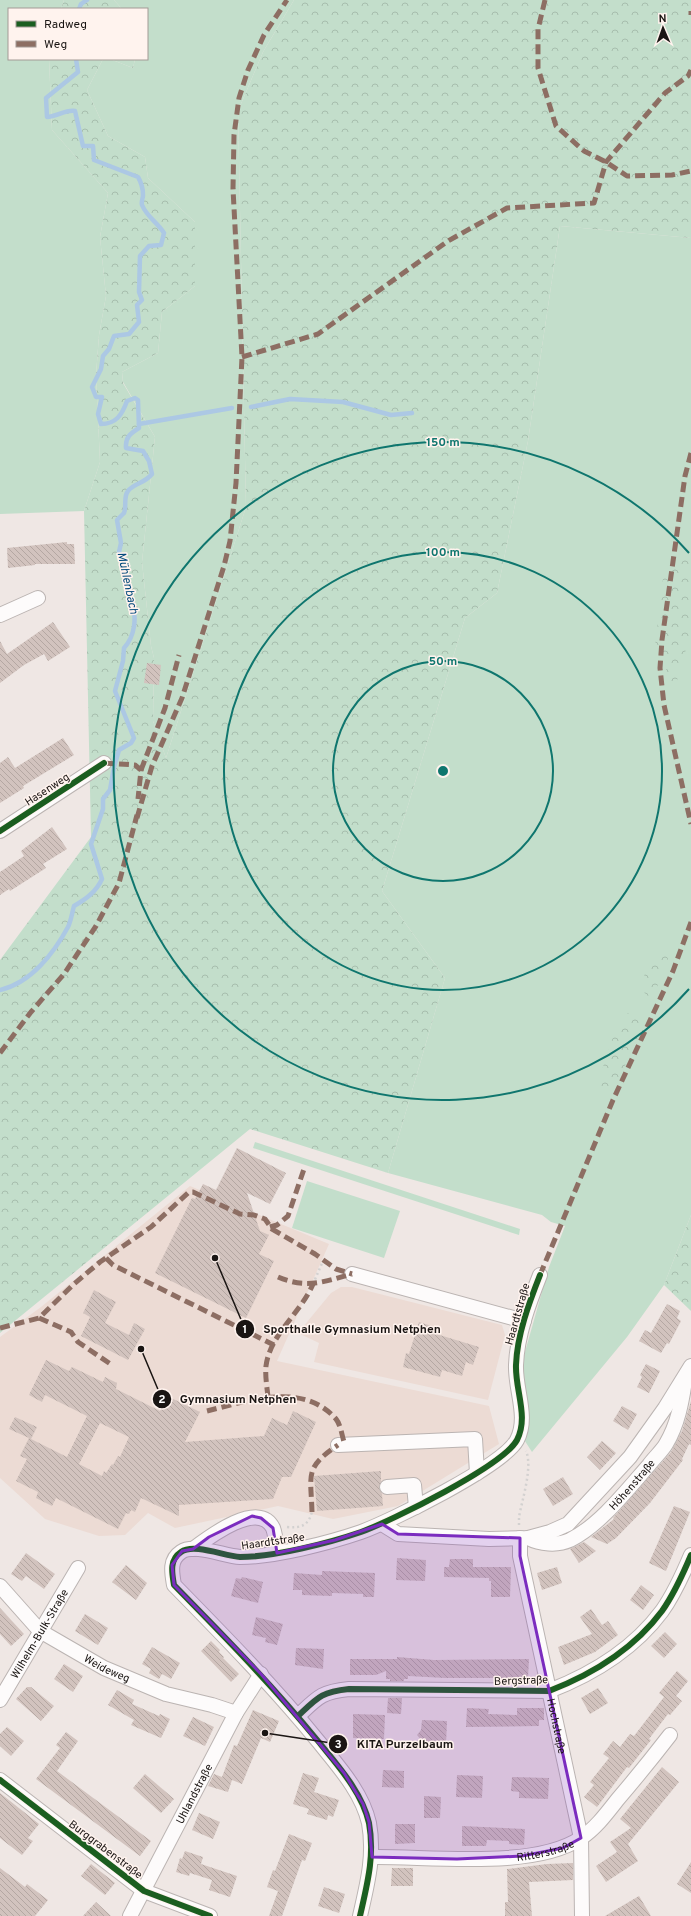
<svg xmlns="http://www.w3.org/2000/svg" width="691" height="1916" font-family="Overpass,sans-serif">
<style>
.education{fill:#ecdbd4}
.green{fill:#c3decb}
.forest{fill:url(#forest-crowns)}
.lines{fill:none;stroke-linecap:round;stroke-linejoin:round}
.stream{stroke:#acc8e4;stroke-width:4.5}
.building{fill:url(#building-back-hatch);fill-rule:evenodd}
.minor-casing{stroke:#bbb4b2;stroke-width:16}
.path{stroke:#d3d1d0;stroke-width:2.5;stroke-dasharray:2 3;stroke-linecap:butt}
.minor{stroke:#fdfbfb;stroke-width:14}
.quiet{stroke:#8d6e63;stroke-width:5;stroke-dasharray:10 5;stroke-linecap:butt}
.cycleway-casing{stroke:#fff3ee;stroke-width:8}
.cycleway{stroke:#1b5e20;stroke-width:6}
.marked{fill:#7b2cbf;fill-opacity:0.2;stroke:#7b2cbf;stroke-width:3;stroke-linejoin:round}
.ring{fill:none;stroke:#0f766e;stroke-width:2}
.labels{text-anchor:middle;stroke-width:3;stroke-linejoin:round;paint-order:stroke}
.street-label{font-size:11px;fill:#1a1513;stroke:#fff3ee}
.water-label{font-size:12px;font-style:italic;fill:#00487a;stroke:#fff3ee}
.centre{fill:#0f766e;stroke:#fff3ee;stroke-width:2}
.ring-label{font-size:12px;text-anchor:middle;font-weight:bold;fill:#0f766e;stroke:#fff3ee;stroke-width:3;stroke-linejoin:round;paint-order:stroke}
.leader{fill:none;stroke:#1a1513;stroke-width:1.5}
.callout-dot{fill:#1a1513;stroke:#fff3ee;stroke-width:1.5}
.mark-label{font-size:12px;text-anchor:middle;font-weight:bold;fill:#fff}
.callout-label{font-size:12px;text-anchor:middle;font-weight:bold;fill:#1a1513;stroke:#fff3ee;stroke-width:3;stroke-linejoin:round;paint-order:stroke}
</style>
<defs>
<pattern id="forest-crowns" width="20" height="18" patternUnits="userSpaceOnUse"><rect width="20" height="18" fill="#c3decb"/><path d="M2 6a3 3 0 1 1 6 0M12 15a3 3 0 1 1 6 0" fill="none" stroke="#a7bead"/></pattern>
<pattern id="building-back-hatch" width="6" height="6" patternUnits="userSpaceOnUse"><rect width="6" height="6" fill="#d2c3be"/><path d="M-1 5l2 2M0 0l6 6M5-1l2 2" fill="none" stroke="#b4a7a2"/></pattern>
</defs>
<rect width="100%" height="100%" fill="#efe7e4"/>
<g class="education">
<path d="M190,1186L329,1244L277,1361L489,1406L499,1444L398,1506L333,1519L278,1506L175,1528L148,1513L125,1535L99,1536L45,1519L0,1478V1337L41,1307Z"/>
<path d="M341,1287H352L502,1325L505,1335L488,1400L314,1362L319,1343L298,1333L331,1293Z"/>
</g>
<g class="green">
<path d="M0,0H64L61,9H9V59H49L52,130L108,193L100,237L106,296L99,335L96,375L100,462L84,511L0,514Z"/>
<path d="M114,0H294L263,52L238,111L246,507L166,758L153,721L154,658L151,646L142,562L155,437L123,382L122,372L158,353L162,312L195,286V222L148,178L145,157L108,136L87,90L103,59H110L133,68L135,59H147V9H122Z"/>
<path d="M560,226L691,238V1215L664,1285L627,1337L532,1452L523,1438L521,1366L549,1267L565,1226L551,1222L542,1215L388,1173L445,978L382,891L465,618L497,593L528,441Z"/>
<path d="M255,1142L520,1229L519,1235L253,1148Z"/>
<path d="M307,1181L400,1211L384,1258L292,1228Z"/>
</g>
<g class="forest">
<path d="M64,0H114L122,9H61Z"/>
<path d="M294,0H691V238L560,226L528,441L497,593L465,618L382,891L445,978L388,1173L250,1129L0,1333V960L91,837L84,511L100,462L96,375L99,335L106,296L100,237L108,193L52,130L49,59H103L87,90L108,136L145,157L148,178L195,222V286L162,312L158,353L122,372L123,383L155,437L142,562L151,646L154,658L153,721L166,758L246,507L238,111L263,52Z"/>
<path d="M110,59H135L133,68Z"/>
<path d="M689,556L691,558V632L674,691L668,682L665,660L655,646L664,570Z"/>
<path d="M665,951L668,959L655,992L648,996L641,990L646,968L656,952Z"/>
<path d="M628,1013C639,1016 640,1020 641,1031L614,1090L601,1088L602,1070L617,1025Z"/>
<path d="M691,1215V1311L664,1285Z"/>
</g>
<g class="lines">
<g class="stream">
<path d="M79,9L81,4L87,0"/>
<path d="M251,407L290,399L343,402L391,415L412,413"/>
<path d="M139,424L232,408"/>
<path d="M0,990C31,983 54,953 68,927C71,921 72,913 74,906C86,899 96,892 102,879L91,844L103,809V799L110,790L114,767L119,750L131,743L134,738L115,691L123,661L124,648C135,636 137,618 132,602C131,599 129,597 128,594C124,578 127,568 119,552L121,543L117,520C119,518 122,515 124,513C127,506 123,497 128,491C134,483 144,484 152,474L149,461L143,451L126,448C125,437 131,433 139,428L138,400L135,398L127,401C122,415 116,424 101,424L98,414L102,397H96L92,387L101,369L103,356L109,349L114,336L129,334L139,322L137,305L142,300L139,292L140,256L149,246L161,245L164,233C157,222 147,217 142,205C141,201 143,199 143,195C143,189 141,182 138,177L94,160L93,146H83L75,111C66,109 57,117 47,117L46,98L78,72L76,59"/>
</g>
</g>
<g class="building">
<path d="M67,542V544H74L75,564H35V565L8,568L7,548Z"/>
<path d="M53,622L70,647L48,661L44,654L24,665L0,683V641L7,654Z"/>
<path d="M147,663L161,665L159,685L144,683Z"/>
<path d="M63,738L74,755L23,786L24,788L0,803V763L8,757L15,768Z"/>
<path d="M52,827L67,849L43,864L46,868L10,891L9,889L0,895V872L24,856L21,851Z"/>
<path d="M237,1148L286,1173L270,1204L247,1193L260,1231L269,1235L259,1254L274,1261L246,1318L155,1273L192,1198L195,1199L203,1184L216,1190Z"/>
<path d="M94,1290L116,1302L105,1323L129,1335L134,1323L145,1329L128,1360L81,1336L90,1317L83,1313Z"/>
<path d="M667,1304L680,1311L677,1318L681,1321L669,1344L667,1343L661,1353L639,1341L645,1330L651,1333Z"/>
<path d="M419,1322L435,1327L433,1333L479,1347L473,1365L466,1362L462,1376L442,1370L440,1377L403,1367L406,1353L409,1354Z"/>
<path d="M46,1360L69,1371L72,1367L103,1382L105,1377L117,1383L116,1389L160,1411L167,1396L200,1412L185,1442L264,1436L272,1418L287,1425L293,1411L316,1422L291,1477H282L273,1499L179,1505V1516L141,1498L135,1512L131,1510L129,1514L126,1513L118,1529L56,1498L52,1506L36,1498L38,1492L16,1481L27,1459L20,1456L29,1438L9,1429L15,1417L37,1427L31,1439L67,1457L87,1416L45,1395L42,1402L29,1395ZM100,1423L129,1437L120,1457L118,1456L113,1465L112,1464L106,1473L104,1471L102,1476L79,1464Z"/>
<path d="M646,1364L660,1371L649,1393L637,1387L642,1377L640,1375Z"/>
<path d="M691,1401V1445L689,1444L682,1459L683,1460L650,1503L616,1538L607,1544L591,1537L614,1519L613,1518L671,1452L682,1431Z"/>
<path d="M622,1406L637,1414L628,1430L613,1421Z"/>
<path d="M602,1441L616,1453L600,1470L587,1457Z"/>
<path d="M381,1471V1481L379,1488L382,1494L383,1506L317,1511L314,1476Z"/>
<path d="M563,1477L573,1494L553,1506L543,1489Z"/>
<path d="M674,1506L690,1512L666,1571L649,1563Z"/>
<path d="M584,1542L596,1551L579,1563L570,1549Z"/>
<path d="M26,1553L55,1574L44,1589L26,1576L22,1581L11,1574Z"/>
<path d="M397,1558L426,1560L425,1581L396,1580Z"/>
<path d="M450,1559H473V1567H511L510,1597H491V1581H489V1578L444,1577V1567H449Z"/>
<path d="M126,1565L147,1583L136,1600L112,1582Z"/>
<path d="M557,1567L562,1583L542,1590L537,1573Z"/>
<path d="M322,1571L375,1573L374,1597H363V1594L332,1593V1596L302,1595V1590H293L294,1573L322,1575Z"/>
<path d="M242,1577L263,1582L258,1603L231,1596L236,1578L241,1579Z"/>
<path d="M641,1585L654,1595L643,1610L630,1600Z"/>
<path d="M0,1608L24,1634L11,1646L0,1634Z"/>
<path d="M591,1609L602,1625L608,1621L618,1635L595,1652L564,1665L558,1647L592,1634L580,1617Z"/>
<path d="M85,1614L108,1628L98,1645L75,1631Z"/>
<path d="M256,1617L283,1624L277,1645L265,1642L266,1638L252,1635Z"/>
<path d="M665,1632L677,1644L664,1658L651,1646Z"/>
<path d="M211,1641L220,1650L219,1652L224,1657L223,1658L239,1674L231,1682L201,1651Z"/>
<path d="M152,1647L180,1663L171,1679L162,1674L159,1679L149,1673L151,1669L142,1664Z"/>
<path d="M296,1648L324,1649L323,1669L295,1665Z"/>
<path d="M397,1657L434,1660L529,1659L528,1678H445L408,1676V1679H404V1681H390V1679H386V1671L376,1675H350V1659H397Z"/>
<path d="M64,1664L83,1676L73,1692L54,1679Z"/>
<path d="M677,1671L688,1681L676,1696L682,1701L670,1715L668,1714L649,1739L651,1740L629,1768L627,1767L597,1807L584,1797L594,1785L590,1782L609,1758L603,1754L613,1741L620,1747L630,1734L634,1736L664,1697L659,1693Z"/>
<path d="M27,1687H31L54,1706L41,1721L16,1699Z"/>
<path d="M598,1688L608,1703L590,1714L581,1698Z"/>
<path d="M117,1690L134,1700L132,1704L159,1716L160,1714L170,1719L161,1738L131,1725L134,1720L108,1705Z"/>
<path d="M388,1698H402L401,1714L387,1713Z"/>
<path d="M467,1708L489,1709L488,1714L517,1715V1708H544V1720H539V1726L466,1727Z"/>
<path d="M253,1710L279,1721L270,1742L261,1738L242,1784L232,1780L228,1792L208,1786L214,1774L222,1777L234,1745L237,1746Z"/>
<path d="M353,1714L385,1715L384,1739L353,1738Z"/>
<path d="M193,1717L214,1727L205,1746L183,1736Z"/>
<path d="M422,1720L447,1721L446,1745L421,1744V1740L417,1735L421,1730Z"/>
<path d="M7,1727L24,1741L11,1756L0,1746V1734Z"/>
<path d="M66,1732L78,1741L57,1771L151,1841L140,1856L36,1779L60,1748L56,1745Z"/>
<path d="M662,1767L679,1782L628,1844L638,1861L606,1882L596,1866L617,1852L610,1842L631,1828L620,1819Z"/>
<path d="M383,1770L404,1771V1788L382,1787Z"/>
<path d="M303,1773L319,1778L314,1792L339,1800L333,1817L328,1815L327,1820L307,1814L309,1809L293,1804Z"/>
<path d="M145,1774L174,1799L161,1813L133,1788Z"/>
<path d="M457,1775L483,1776L482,1798L456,1797Z"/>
<path d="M512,1777L549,1778L548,1799L519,1798V1792L511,1791Z"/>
<path d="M0,1793L39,1824L28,1838L33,1841L22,1855L0,1838Z"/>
<path d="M424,1796L441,1797L440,1818H424Z"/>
<path d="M199,1813L220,1822L213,1839L192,1830Z"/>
<path d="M395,1824H415V1843L395,1844Z"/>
<path d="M462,1826L525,1829L524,1845L509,1844V1841L487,1840L486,1846H462Z"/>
<path d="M289,1834L312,1843L305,1861L302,1860L282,1916H269L278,1891L267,1887L273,1870L275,1871Z"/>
<path d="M185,1851L203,1857L201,1864L237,1876L230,1897L209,1890L212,1880L190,1873L189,1876L176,1872L180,1858L182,1859Z"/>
<path d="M691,1862V1893L677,1884Z"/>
<path d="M573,1863V1880L529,1882L532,1916H505V1902H508L507,1869L547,1864Z"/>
<path d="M91,1864L115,1883L105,1895L81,1876Z"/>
<path d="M0,1868L25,1887L27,1884L48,1900L35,1916H0Z"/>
<path d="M392,1868H413V1886H391Z"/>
<path d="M324,1887L345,1894L339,1913L318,1906Z"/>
<path d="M639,1896L651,1916H605Z"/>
<path d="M96,1902L111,1916H83Z"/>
</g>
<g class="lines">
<g class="minor-casing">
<g id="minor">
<path d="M0,615L38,598"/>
<path d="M0,831L104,763"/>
<path d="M352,1274L524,1321"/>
<path d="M338,1445L475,1439L477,1473"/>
<path d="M387,1487L414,1485L416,1507"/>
<path d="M382,1524L398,1534L489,1539L528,1538L550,1532L568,1524L630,1457L665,1408L691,1366"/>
<path id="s1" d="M520,1538V1556L581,1838L582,1916"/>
<path id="s2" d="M528,1538C540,1544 557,1546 570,1540C600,1525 627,1490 649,1465C654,1458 662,1451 666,1444C678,1424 682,1401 685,1380"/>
<path d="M193,1549C209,1537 259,1499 273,1528C276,1536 276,1545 277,1553"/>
<path id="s3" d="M0,1586L40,1631L104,1668L166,1694L212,1705L236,1713"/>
<path id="s4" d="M0,1700L78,1568"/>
<path d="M298,1716C318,1697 321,1692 349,1689L549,1691C593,1674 633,1650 662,1611C674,1594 683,1574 691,1555"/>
<path d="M0,1780L144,1891L210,1916"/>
<path id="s5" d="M372,1857C428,1856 534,1870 581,1838C596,1828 607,1813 618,1799C636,1778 653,1757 670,1735"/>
<path id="s6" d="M130,1916L236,1713L261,1674"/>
<path d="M360,1916C367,1885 375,1856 369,1823C362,1792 338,1766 318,1741C273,1686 224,1636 174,1585C172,1573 169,1560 181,1552C194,1543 224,1556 240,1557C274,1557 329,1543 361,1532C391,1521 503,1466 517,1440C529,1417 515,1390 516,1365C517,1335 529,1303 540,1275"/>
</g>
</g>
<g class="path">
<path d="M313,1284L323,1261"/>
<path d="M519,1525V1517C522,1500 533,1467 526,1451"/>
<path d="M287,1527C301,1528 308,1526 312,1512"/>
</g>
<use href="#minor" class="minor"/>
<g class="quiet">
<path d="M545,0L538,29V68L556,126L584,151L606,162L627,176L672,175L691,171"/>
<path d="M691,11V15"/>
<path d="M242,357L318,334L448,241L507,208L594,203L606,162L665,93L688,76L691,70"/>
<path d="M691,453L685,476L662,640L660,668L664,705L691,824"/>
<path d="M104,763L135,765L141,770L138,799"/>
<path d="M141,770L165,708L179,655"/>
<path d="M137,818L152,766L182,698L224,566L230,541L236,483L242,357L233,189L234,135L239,98L248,70L264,35L287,0"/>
<path d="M0,1053L31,1012L64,974L96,926L119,883L137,815"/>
<path d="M270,1227L277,1225L288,1216L305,1166"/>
<path d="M106,1258L113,1265L274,1345"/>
<path d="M540,1275L613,1100L673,971L691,922"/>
<path d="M278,1277C306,1289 323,1282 352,1274"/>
<path d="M39,1318L71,1332L78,1342L112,1365"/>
<path d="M0,1328L39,1318L74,1284L100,1262L151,1227L189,1192H193L240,1214L254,1215L265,1219L272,1229L315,1254L336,1269L352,1274"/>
<path d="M268,1397C267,1387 265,1376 266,1366C270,1334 301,1313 313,1284"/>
<path d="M207,1411C247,1401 303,1381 336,1419C341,1425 342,1437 345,1445"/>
<path d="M312,1512C311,1474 304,1468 338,1445"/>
</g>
<g class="cycleway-casing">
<g id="cycleway">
<path d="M0,831L104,763"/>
<path d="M298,1716C318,1697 321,1692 349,1689L549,1691C593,1674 633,1650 662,1611C674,1594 683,1574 691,1555"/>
<path d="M0,1780L144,1891L210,1916"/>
<path d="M360,1916C367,1885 375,1856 369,1823C362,1792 338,1766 318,1741C273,1686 224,1636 174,1585C172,1573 169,1560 181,1552C194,1543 224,1556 240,1557C274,1557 329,1543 361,1532C391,1521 503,1466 517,1440C529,1417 515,1390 516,1365C517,1335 529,1303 540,1275"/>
</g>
</g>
<use href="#cycleway" class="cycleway"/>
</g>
<path class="marked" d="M252,1516L261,1518L273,1528L277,1553L335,1540L382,1524L398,1534L520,1538V1556L581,1838L563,1848L522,1856L457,1859L372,1857L369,1822L363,1804L344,1773L261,1674L174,1585L172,1565L182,1551L193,1549L209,1537Z"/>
<g class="ring">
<circle cx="443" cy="771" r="110"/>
<circle cx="443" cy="771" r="219"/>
<path d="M689 989A329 329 0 1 1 689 553"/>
</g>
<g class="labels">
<g class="street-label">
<text transform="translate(47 789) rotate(-33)" y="4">Hasenweg</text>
<text transform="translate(517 1314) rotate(-74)" y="4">Haardtstraße</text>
<text dy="4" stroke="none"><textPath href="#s2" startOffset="127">Höhenstraße</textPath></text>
<text transform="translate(273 1541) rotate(-8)" y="4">Haardtstraße</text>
<text dy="4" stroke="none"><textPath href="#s4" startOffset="77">Wilhelm-Bulk-Straße</textPath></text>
<text dy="4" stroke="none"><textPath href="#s3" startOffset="137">Weideweg</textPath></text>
<text transform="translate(521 1680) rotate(-2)" y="4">Bergstraße</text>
<text dy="4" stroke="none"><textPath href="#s1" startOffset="192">Hochstraße</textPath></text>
<text dy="4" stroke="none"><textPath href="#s6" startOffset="138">Uhlandstraße</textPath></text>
<text dy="4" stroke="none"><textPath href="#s5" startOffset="174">Ritterstraße</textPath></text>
<text transform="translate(106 1849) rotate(37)" y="4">Burggrabenstraße</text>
</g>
<g class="water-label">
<text transform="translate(128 583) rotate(78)" y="4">Mühlenbach</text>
</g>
</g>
<circle cx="443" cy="771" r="6" class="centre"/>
<g class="ring-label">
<text x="443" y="446">150 m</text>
<text x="443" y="556">100 m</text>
<text x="443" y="665">50 m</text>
</g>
<path class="leader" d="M215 1258L245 1329M141 1349L162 1399M265 1733L338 1744"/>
<g class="callout-dot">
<circle cx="215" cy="1258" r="4"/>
<circle cx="141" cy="1349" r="4"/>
<circle cx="265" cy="1733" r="4"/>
<circle cx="245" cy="1329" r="10"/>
<circle cx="162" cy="1399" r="10"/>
<circle cx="338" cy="1744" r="10"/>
</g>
<g class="mark-label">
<text x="245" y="1333">1</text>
<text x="162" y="1403">2</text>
<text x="338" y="1748">3</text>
</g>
<g class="callout-label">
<text x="352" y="1333">Sporthalle Gymnasium Netphen</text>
<text x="238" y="1403">Gymnasium Netphen</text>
<text x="405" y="1748">KITA Purzelbaum</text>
</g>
<rect x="8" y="8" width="140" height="52" fill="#fff3ee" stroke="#a39a96"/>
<rect x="16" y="21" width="20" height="6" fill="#1b5e20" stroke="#a39a96"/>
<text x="44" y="28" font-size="12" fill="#1a1513">Radweg</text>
<rect x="16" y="41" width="20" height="6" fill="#8d6e63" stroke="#a39a96"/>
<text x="44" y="48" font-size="12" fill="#1a1513">Weg</text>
<g transform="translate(663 28) rotate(358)" stroke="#fff3ee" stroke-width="3" paint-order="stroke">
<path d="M0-3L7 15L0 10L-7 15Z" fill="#1a1513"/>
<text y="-6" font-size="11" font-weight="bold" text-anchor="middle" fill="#1a1513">N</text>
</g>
</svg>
